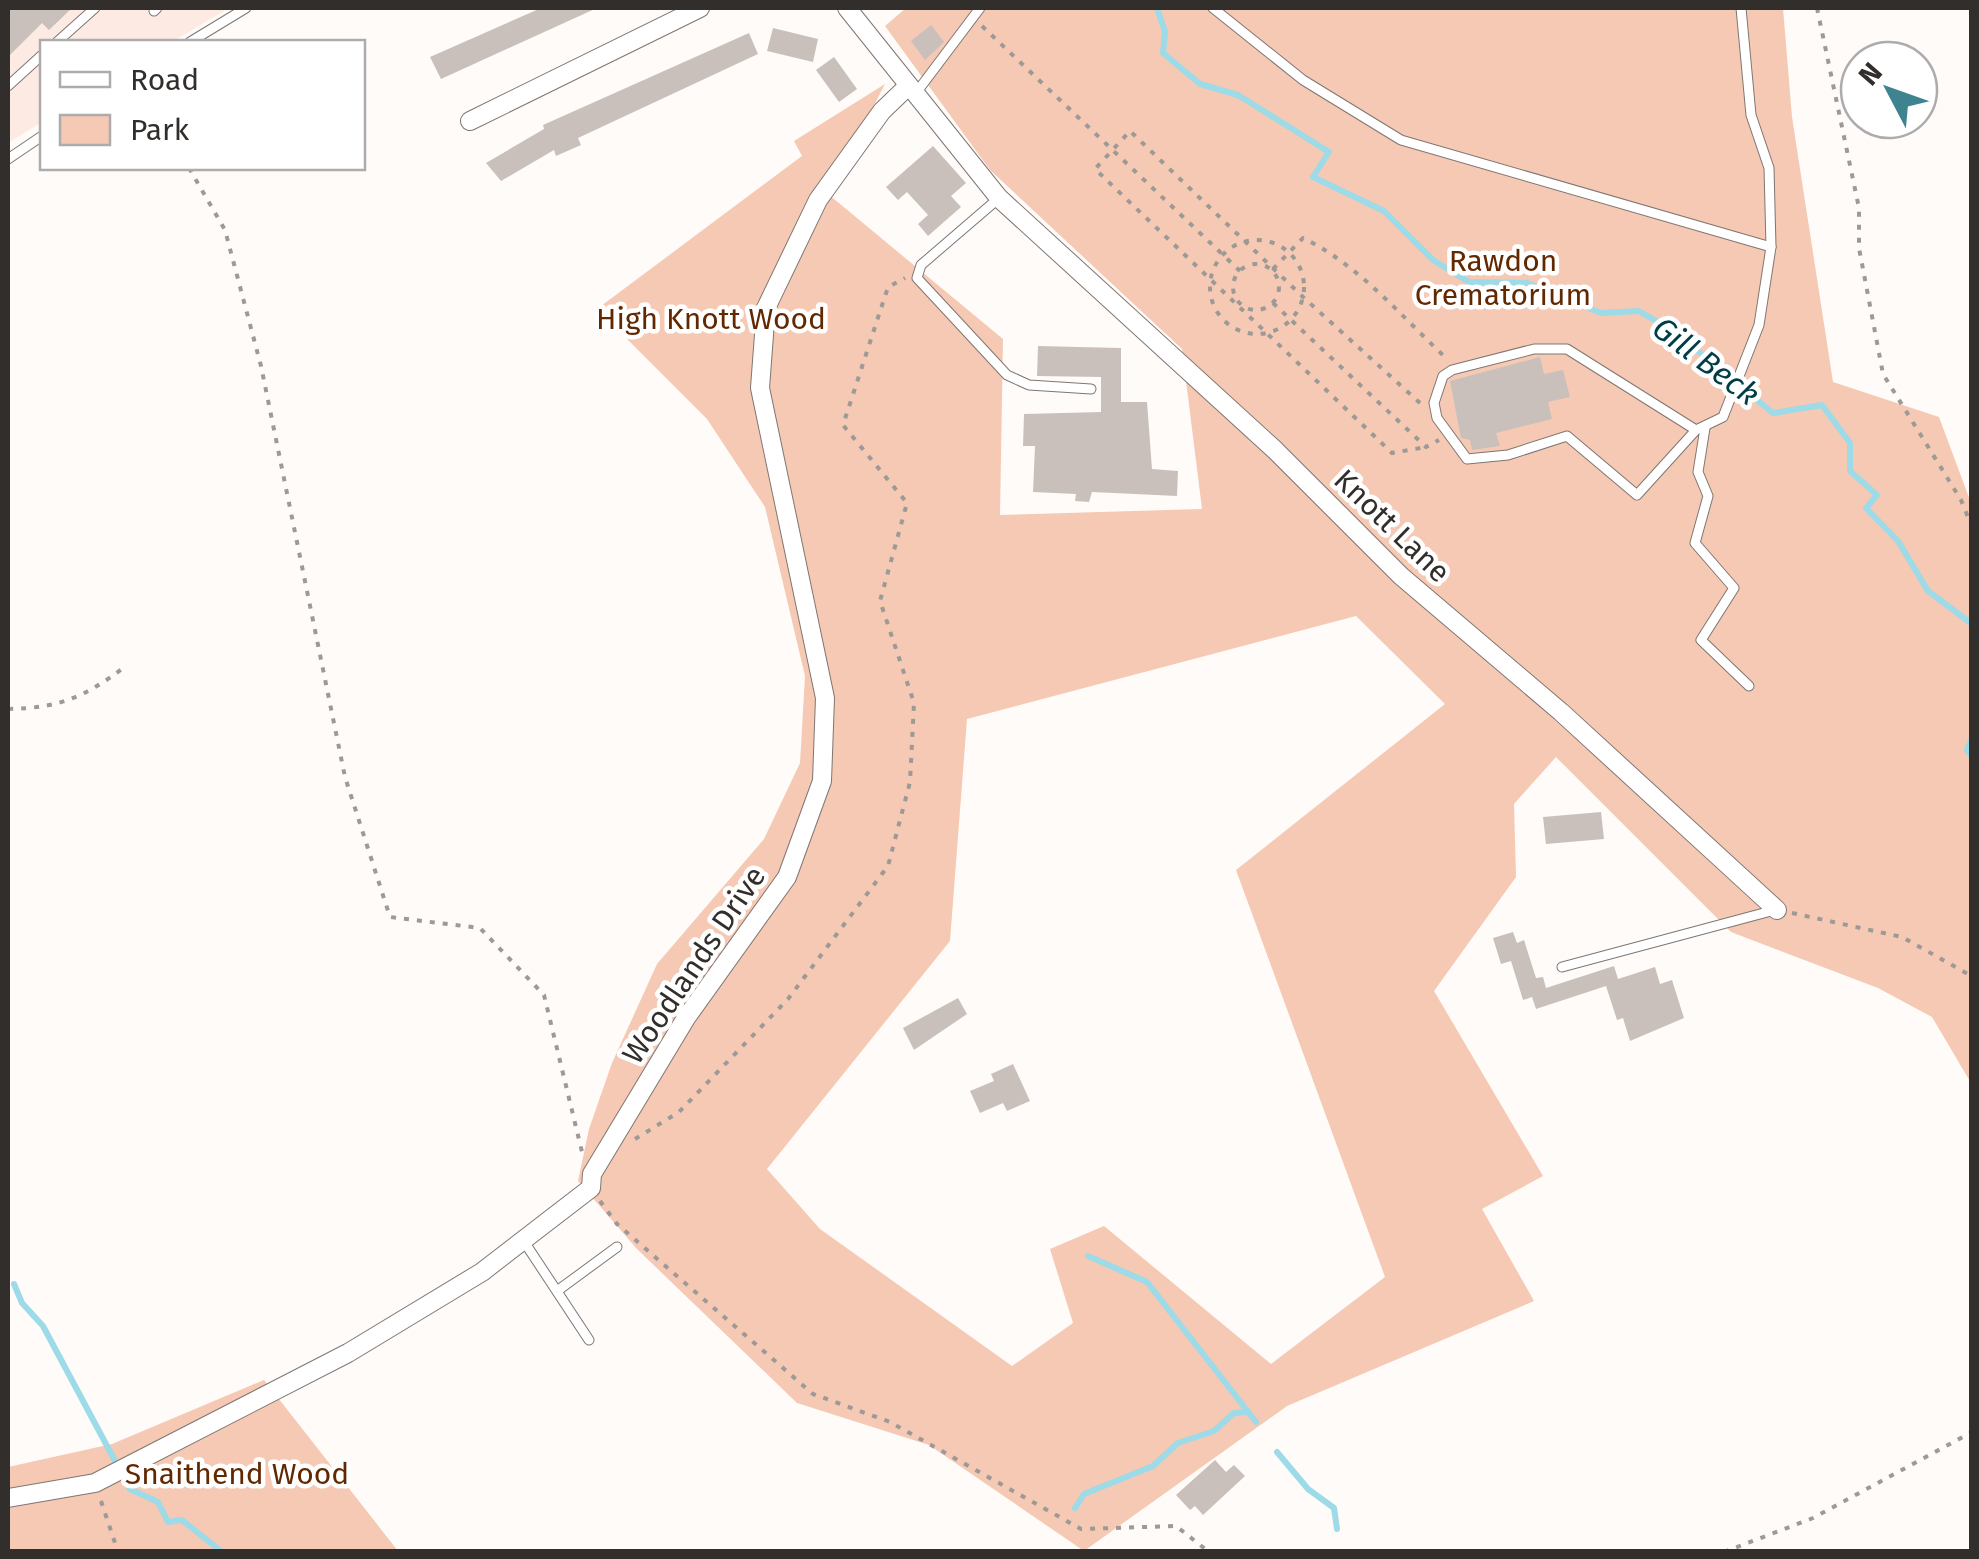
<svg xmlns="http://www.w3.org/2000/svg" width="1979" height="1559" font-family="'Fira Sans',sans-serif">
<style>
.built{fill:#fdebe3}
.green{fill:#f5c9b3;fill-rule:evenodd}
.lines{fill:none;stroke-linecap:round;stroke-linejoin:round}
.stream{stroke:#9cdbe7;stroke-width:6}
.building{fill:#c9c0bc}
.lane-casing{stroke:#7f7672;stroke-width:11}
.street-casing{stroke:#7f7672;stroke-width:20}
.path{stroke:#9d9997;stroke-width:4;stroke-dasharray:5 8;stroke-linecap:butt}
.lane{stroke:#fff;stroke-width:9}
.street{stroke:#fff;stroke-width:18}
.labels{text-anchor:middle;stroke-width:9;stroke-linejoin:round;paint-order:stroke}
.park-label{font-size:30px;fill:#622801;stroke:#fff}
.street-label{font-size:30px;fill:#322e2c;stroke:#fff}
.water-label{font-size:32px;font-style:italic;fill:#003d46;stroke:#fff}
</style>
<rect width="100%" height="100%" fill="#fffbf9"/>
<path class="built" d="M8,8H229L172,42H42V122L8,143Z"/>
<g class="green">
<path d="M906,8H1783L1792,117L1833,382L1939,417L1971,503V1083L1932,1017L1878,988L1731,932L1556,757L1514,804L1516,877L1434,991L1543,1176L1482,1209L1534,1301L1287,1406L1084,1551L929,1445L797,1403L637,1249L578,1181L589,1129L612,1063L657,964L764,839L800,763L805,676L765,507L707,419L597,309L802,156L794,141L885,84L828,194L1003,339L1000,515L1202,509L1182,349L990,170L885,26ZM1356,616L1445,704L1236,870L1385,1277L1271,1364L1104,1226L1050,1249L1073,1323L1012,1366L820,1229L767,1169L950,941L967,719Z"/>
<path d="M264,1380L398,1551H8V1467L112,1444Z"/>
</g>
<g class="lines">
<g class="stream">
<path d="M1157,8L1165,32L1163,53L1200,84L1238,95L1329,152L1313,177L1384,211L1433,260L1469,282L1527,283L1601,313L1639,311L1672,330L1773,413L1822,405L1850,443V471L1877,495L1866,508L1898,541L1928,591L1972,624"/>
<path d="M1972,703V710"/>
<path d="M1972,738L1967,750L1972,757"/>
<path d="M1088,1256L1147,1282L1256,1422"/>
<path d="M14,1284L22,1303L43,1326L130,1489L158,1502L168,1522L182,1520L222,1552"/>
<path d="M1277,1452L1308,1489L1334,1508L1337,1529"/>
<path d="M1075,1508L1084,1494L1153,1466L1178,1443L1214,1431L1234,1413L1248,1412"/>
</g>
</g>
<g class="building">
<path d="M8,8H72L49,30L42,23L8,57Z"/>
<path d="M541,8H597L441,79L430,57Z"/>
<path d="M931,25L944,42L925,60L911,41Z"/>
<path d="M773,28L818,39L813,62L767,51Z"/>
<path d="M749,33L758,54L578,138L581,145L556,156L554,150L501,181L486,163L544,129L543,125Z"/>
<path d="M834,57L857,89L839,102L816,70Z"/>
<path d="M933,146L966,183L951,196L961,207L928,236L918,224L928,215L907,192L898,200L886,187Z"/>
<path d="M1038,346L1121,348V402H1147L1152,469L1178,471L1177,496L1092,492L1089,502L1075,501L1076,494L1033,492L1035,446H1023L1024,414L1101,412V377L1037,376Z"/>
<path d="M1540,357L1544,374L1563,370L1570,397L1548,402L1552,419L1496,433L1500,446L1472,450L1470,440L1461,438L1450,381Z"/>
<path d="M1601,812L1604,839L1546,844L1543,817Z"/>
<path d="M1513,932L1517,943L1524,940L1536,978L1543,977L1546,988L1614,966L1618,979L1655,967L1660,984L1672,980L1684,1018L1630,1041L1623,1018L1617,1020L1606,986L1536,1009L1532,997L1523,1000L1511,961L1501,964L1493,938Z"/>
<path d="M958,998L967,1014L914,1050L903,1028Z"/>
<path d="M1013,1064L1030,1101L1007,1111L1003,1103L980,1113L970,1091L994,1081L991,1074Z"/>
<path d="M1215,1460L1226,1472L1234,1465L1245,1476L1203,1515L1195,1506L1190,1510L1176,1495Z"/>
</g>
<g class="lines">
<g class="lane-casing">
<g id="lane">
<path d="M1213,8L1303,80L1401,140L1771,247"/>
<path d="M154,11L157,8"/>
<path d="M57,42L95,8"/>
<path d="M190,42L246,8"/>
<path d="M8,86L42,55"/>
<path d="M916,93L980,8"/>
<path d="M8,159L42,136"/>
<path d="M999,198L921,265L917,278L1007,375L1029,385L1091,389"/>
<path d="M1705,428L1698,472L1708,496L1695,543L1734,588L1701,640L1749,686"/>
<path d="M1696,430L1567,349H1534L1452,370L1443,376L1434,403L1437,418L1467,459L1508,455L1567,436L1637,495L1696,430L1723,417L1759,325L1771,247L1769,168L1751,115L1741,8"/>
<path d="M1562,967L1775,910"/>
<path d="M523,1240L589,1340"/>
<path d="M557,1291L617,1247"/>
</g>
</g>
<g class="street-casing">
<g id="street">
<path d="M847,8L999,198L1275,450L1401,576L1561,712L1777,910"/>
<path d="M470,121L700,8"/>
<path d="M8,1498L95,1483L348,1353L482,1272L591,1188L592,1174L686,1018L787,877L822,781L825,698L760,388L766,308L818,200L882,111L907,87"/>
</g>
</g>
<g class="path">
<path d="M1817,8L1859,208V248L1883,374L1961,500L1972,527"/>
<path d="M982,26L1240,271"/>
<path d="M189,168L225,230L261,366L345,777L390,917L480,928L544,995L583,1156"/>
<circle cx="1257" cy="287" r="47"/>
<circle cx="1256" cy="287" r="23"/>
<path d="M1273,269L1303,238C1359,265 1401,316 1446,358"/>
<path d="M1273,303L1426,447L1439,440"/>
<path d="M1420,403L1303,297L1130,131L1095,169L1392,453L1426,447"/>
<path d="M8,709C60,708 85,697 126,666"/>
<path d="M1792,913L1902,937L1968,974L1972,980"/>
<path d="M635,1139L679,1112L788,999L888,866L910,782L914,703L880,601L907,503L843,425L888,287L905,278"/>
<path d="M600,1201L617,1224L813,1394L890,1422L1081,1529L1176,1526L1209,1552"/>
<path d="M101,1501L118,1552"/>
<path d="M1724,1552L1813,1518L1972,1432"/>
</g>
<use href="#lane" class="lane"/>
<use href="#street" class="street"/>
</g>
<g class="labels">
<g class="park-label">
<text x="1503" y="271">Rawdon<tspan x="1503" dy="34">Crematorium</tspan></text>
<text x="711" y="329">High Knott Wood</text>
<text x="237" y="1484">Snaithend Wood</text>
</g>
<g class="street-label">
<text transform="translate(1392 526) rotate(44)" y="10">Knott Lane</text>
<text transform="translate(694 965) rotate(-56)" y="10">Woodlands Drive</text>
</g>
<g class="water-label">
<text transform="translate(1706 361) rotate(37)" y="11">Gill Beck</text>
</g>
</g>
<rect width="1979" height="1559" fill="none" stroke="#322e2c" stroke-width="20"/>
<rect x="40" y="40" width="325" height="130" fill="#ffffff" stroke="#adabab" stroke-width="2.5"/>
<rect x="60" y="72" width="50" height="15" fill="#ffffff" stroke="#adabab" stroke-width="2.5"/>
<text x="130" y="90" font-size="30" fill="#322e2c">Road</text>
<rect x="60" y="115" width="50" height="30" fill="#f5c9b3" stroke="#adabab" stroke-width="2.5"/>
<text x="130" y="140" font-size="30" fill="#322e2c">Park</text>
<g transform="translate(1889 90) rotate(311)"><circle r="48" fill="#ffffff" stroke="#adabab" stroke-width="2.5"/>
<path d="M0-8L18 38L0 25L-18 38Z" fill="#3e8390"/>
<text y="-15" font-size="28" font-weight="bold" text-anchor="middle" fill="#322e2c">N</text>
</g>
</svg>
